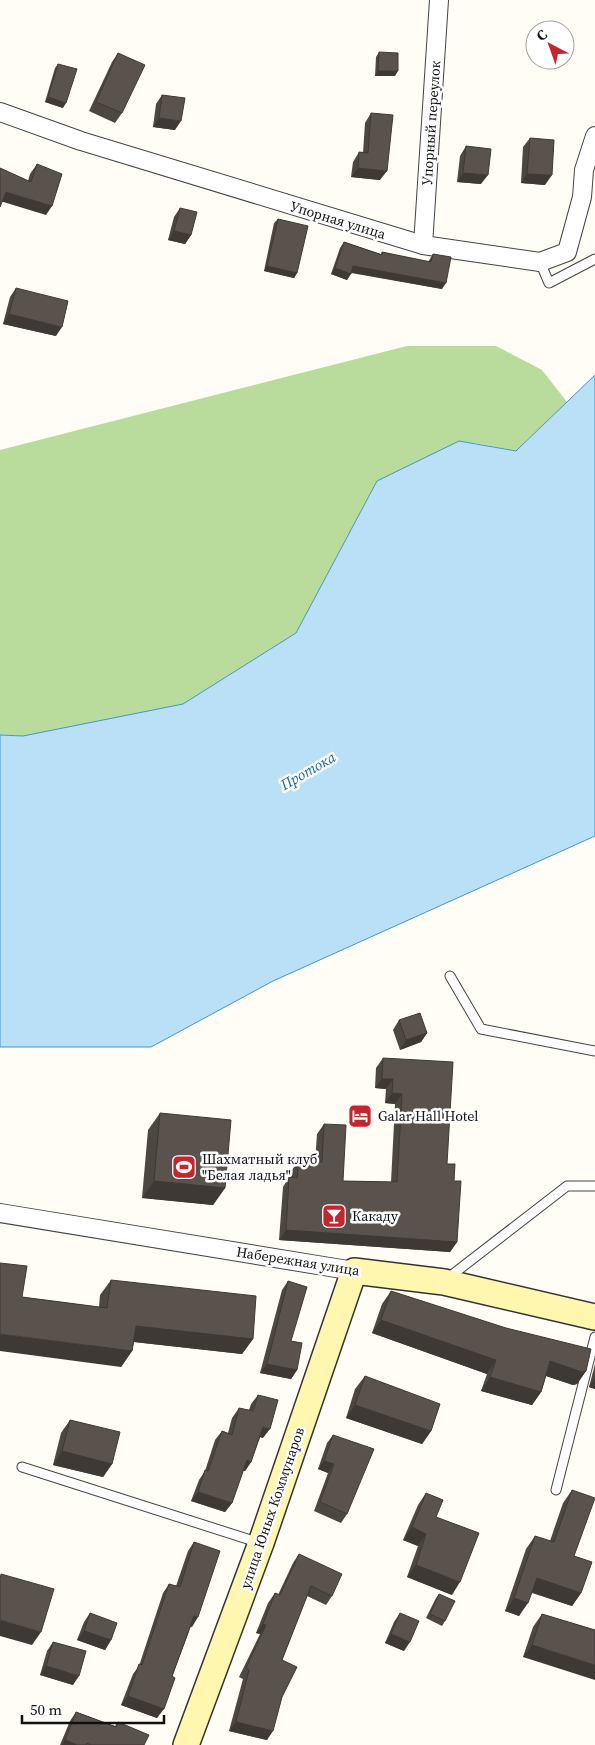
<svg xmlns="http://www.w3.org/2000/svg" width="595" height="1745" font-family="'Source Serif 4',serif">
<style>
.forest{fill:#b9dc9c}
.water{fill:#b9e0f7;stroke:#3f96cf}
.lines{fill:none;stroke-linecap:round;stroke-linejoin:round}
.lane-casing{stroke:#444;stroke-width:11}
.street-casing{stroke:#444;stroke-width:20}
.secondary-casing{stroke:#333;stroke-width:28}
.lane{stroke:#fff;stroke-width:9}
.street{stroke:#fff;stroke-width:18}
.secondary{stroke:#fff6b0;stroke-width:25}
.wall{fill:#4d4742}
.shaded-wall{fill:#3f3936}
.building{fill:#5a524d;stroke:#3f3936}
.labels{text-anchor:middle;stroke-width:5;stroke-linejoin:round;paint-order:stroke}
.street-label{font-size:14px;fill:#111;stroke:#fff}
.poi-label{font-size:14px;fill:#111;stroke:#fff;text-anchor:start}
.water-label{font-size:15px;font-style:italic;fill:#1768a6;stroke:#fff}
</style>
<rect width="100%" height="100%" fill="#fffdf5"/>
<path class="forest" d="M407,346H496L542,370L567,402L516,451L474,443L377,481L296,633L183,704L23,736L0,735V450Z"/>
<path class="water" d="M595,375V836L273,981L151,1047H0V735L23,736L183,704L296,633L377,481L459,441L516,451Z"/>
<g class="lines">
<g class="lane-casing">
<g id="lane">
<path d="M540,262L549,283L595,259"/>
<path d="M450,976L481,1029L595,1051"/>
<path d="M448,1278L567,1186H595"/>
<path d="M22,1467L260,1543"/>
<path d="M556,1490L595,1337"/>
</g>
</g>
<g class="street-casing">
<g id="street">
<path d="M0,112L81,141L423,245L540,262L567,252L582,197L584,170L595,136"/>
<path d="M423,245L439,0"/>
<path d="M0,1213L354,1271"/>
</g>
</g>
<g class="secondary-casing">
<path id="secondary" d="M186,1745L261,1543L354,1271L444,1282L595,1317"/>
</g>
<use href="#lane" class="lane"/>
<use href="#street" class="street"/>
<use href="#secondary" class="secondary"/>
</g>
<g class="wall">
<path d="M379,52L395,76H375L376,57Z"/>
<path d="M118,53L122,113L115,123L89,111L112,62Z"/>
<path d="M58,64L63,108L45,102L55,68Z"/>
<path d="M162,95L175,130L153,127L156,104Z"/>
<path d="M371,113L380,180L351,177L353,162L359,152L363,153L365,123Z"/>
<path d="M530,138L545,185L521,183L523,147Z"/>
<path d="M466,146L481,184L457,182L460,156Z"/>
<path d="M37,164L46,215L0,168L28,181L30,174Z"/>
<path d="M180,208L191,235L185,244L168,240L174,217Z"/>
<path d="M278,219L297,273L294,278L264,271L274,223Z"/>
<path d="M344,242L381,254L382,252L428,262L433,254L442,289L351,273L347,280L331,274L340,248Z"/>
<path d="M16,288L56,336L3,324L10,297Z"/>
<path d="M399,1020L427,1033L421,1042L400,1050L393,1030Z"/>
<path d="M383,1058L447,1164L454,1181L457,1242L450,1252L279,1240L283,1187L289,1177H291L292,1170L299,1160L315,1162L317,1134L324,1124L343,1181L391,1182L395,1104L385,1103L386,1089L375,1088L376,1068Z"/>
<path d="M160,1113L225,1188L213,1205L142,1198L148,1130Z"/>
<path d="M111,1280L253,1339L242,1354L134,1342L132,1351L121,1367L22,1297L99,1307L100,1295Z"/>
<path d="M288,1281L291,1341L297,1370L291,1379L260,1373L282,1290Z"/>
<path d="M391,1291L586,1371L577,1384L573,1385L546,1376L541,1392L532,1405L481,1391L487,1374L372,1333L382,1304Z"/>
<path d="M595,1364V1389L589,1387Z"/>
<path d="M365,1376L431,1431L422,1444L346,1418L355,1389Z"/>
<path d="M258,1395L263,1438L260,1437L251,1462L245,1471L243,1470L232,1503L225,1512L191,1501L199,1480L205,1471L215,1440L222,1431L228,1433L232,1418L239,1408L249,1410L251,1404Z"/>
<path d="M70,1420L112,1464L103,1477L53,1465L61,1433Z"/>
<path d="M333,1435L347,1514L341,1523L314,1511L328,1473L318,1469L327,1443Z"/>
<path d="M572,1490L574,1556L581,1593L572,1606L532,1593L519,1616L505,1611L526,1549L535,1536L550,1541L563,1503Z"/>
<path d="M426,1493L436,1517L452,1595L407,1577L418,1546L403,1540L418,1505Z"/>
<path d="M194,1542L192,1627L191,1626L157,1718L121,1705L133,1674L139,1666L163,1593L169,1584L176,1586L188,1551Z"/>
<path d="M299,1554L332,1596L326,1605L307,1596L282,1660V1697L267,1740L229,1731L243,1679L239,1677L260,1634L256,1633L268,1603L275,1593L278,1595L293,1563Z"/>
<path d="M439,1594L445,1621L442,1626L426,1618L436,1598Z"/>
<path d="M90,1613L111,1640L105,1650L77,1640L84,1622Z"/>
<path d="M400,1613L404,1651L385,1643L394,1622Z"/>
<path d="M542,1614L595,1630L523,1657L533,1627Z"/>
<path d="M53,1642L73,1685L40,1675L47,1651Z"/>
<path d="M76,1712L115,1726L118,1722L144,1745H60L70,1721Z"/>
</g>
<g class="shaded-wall">
<path d="M378,71H398L395,76H375Z"/>
<path d="M48,97L66,103L63,108L45,102Z"/>
<path d="M159,118L181,121L175,130L153,127Z"/>
<path d="M358,168L387,171L380,180L351,177Z"/>
<path d="M463,173L488,175L481,184L457,182Z"/>
<path d="M527,174L552,175L545,185L521,183Z"/>
<path d="M6,192L52,206L46,215L0,201Z"/>
<path d="M174,231L191,235L185,244L168,240Z"/>
<path d="M267,266L297,273L294,278L264,271Z"/>
<path d="M353,266L446,283L442,289L349,272Z"/>
<path d="M335,268L351,274L347,280L331,274Z"/>
<path d="M9,314L62,327L56,336L3,324Z"/>
<path d="M427,1033L421,1042L400,1050L406,1040Z"/>
<path d="M382,1079H393L386,1089L375,1088Z"/>
<path d="M392,1093L402,1094L395,1104L385,1103Z"/>
<path d="M154,1181L225,1188L213,1205L142,1198Z"/>
<path d="M286,1230L457,1242L450,1252L279,1240Z"/>
<path d="M381,1320L496,1360L487,1374L372,1333Z"/>
<path d="M136,1326L253,1339L242,1354L125,1341Z"/>
<path d="M0,1334L132,1351L121,1367L0,1351Z"/>
<path d="M550,1361L586,1371L577,1384L573,1385L540,1374Z"/>
<path d="M267,1364L297,1370L291,1379L260,1373Z"/>
<path d="M490,1377L541,1392L532,1405L481,1391Z"/>
<path d="M595,1378V1389L589,1387Z"/>
<path d="M355,1405L431,1431L422,1444L346,1418Z"/>
<path d="M263,1427L270,1429L263,1438L257,1436Z"/>
<path d="M62,1451L112,1464L103,1477L53,1465Z"/>
<path d="M247,1460L251,1462L245,1471L240,1469Z"/>
<path d="M324,1461L334,1464L328,1473L318,1469Z"/>
<path d="M198,1492L232,1503L225,1512L191,1501Z"/>
<path d="M412,1527L426,1534L418,1546L403,1540Z"/>
<path d="M416,1565L460,1582L452,1595L407,1577Z"/>
<path d="M537,1578L581,1593L572,1606L528,1591Z"/>
<path d="M514,1598L528,1603L519,1616L505,1611Z"/>
<path d="M194,1616L198,1617L192,1627L188,1625Z"/>
<path d="M0,1620L41,1632L32,1645L0,1636Z"/>
<path d="M263,1624L266,1625L260,1634L256,1633Z"/>
<path d="M84,1631L111,1640L105,1650L77,1640Z"/>
<path d="M391,1634L410,1642L404,1651L385,1643Z"/>
<path d="M532,1645L595,1665V1680L523,1657Z"/>
<path d="M46,1666L79,1676L73,1685L40,1675Z"/>
<path d="M128,1696L164,1709L157,1718L121,1705Z"/>
<path d="M236,1722L273,1731L267,1740L229,1731Z"/>
<path d="M65,1740L77,1745H62Z"/>
</g>
<g class="building">
<path d="M379,52L398,53V71H378Z"/>
<path d="M118,53L145,65L122,113L96,102Z"/>
<path d="M58,64L77,69L66,103L48,97Z"/>
<path d="M162,95L185,98L181,121L159,118Z"/>
<path d="M371,113L393,115L387,171L358,168L359,152L368,153Z"/>
<path d="M530,138L554,140L552,175L527,174Z"/>
<path d="M466,146L491,149L488,175L463,173Z"/>
<path d="M37,164L62,174L52,206L6,192L0,207V168L31,182Z"/>
<path d="M180,208L197,212L191,235L174,231Z"/>
<path d="M278,219L308,226L297,273L267,266Z"/>
<path d="M344,242L382,255V252L431,262L433,254L451,257L446,283L353,266L351,274L335,268Z"/>
<path d="M16,288L68,301L62,327L9,314Z"/>
<path d="M420,1013L427,1033L406,1040L399,1020Z"/>
<path d="M383,1058L453,1062L447,1164H455L454,1181H461L457,1242L286,1230L289,1177L297,1178L299,1160L322,1162L324,1124L346,1125L343,1181L397,1182L402,1094L392,1093L393,1079H382Z"/>
<path d="M160,1113L231,1120L225,1188L154,1181Z"/>
<path d="M0,1263L27,1266L22,1297L107,1308L111,1280L256,1296L253,1339L136,1326L132,1351L0,1334Z"/>
<path d="M288,1281L307,1287L291,1341L302,1343L297,1370L267,1364Z"/>
<path d="M391,1291L506,1328L591,1349L586,1371L582,1372L550,1361L541,1392L490,1377L496,1360L381,1320Z"/>
<path d="M365,1376L440,1404L431,1431L355,1405Z"/>
<path d="M258,1395L278,1400L270,1429L263,1427L251,1462L247,1460L232,1503L198,1492L205,1470L208,1471L222,1431L232,1435L239,1408L253,1411Z"/>
<path d="M70,1420L120,1432L112,1464L62,1451Z"/>
<path d="M333,1435L374,1449L347,1514L320,1502L334,1464L324,1461Z"/>
<path d="M572,1490L595,1498L574,1556L592,1562L581,1593L537,1578L528,1603L514,1598L535,1536L554,1542Z"/>
<path d="M426,1493L443,1500L436,1517L479,1533L460,1582L416,1565L426,1534L412,1527Z"/>
<path d="M194,1542L220,1551L198,1617L194,1616L172,1676L175,1678L164,1709L128,1696L139,1664L142,1665L169,1584L180,1587Z"/>
<path d="M299,1554L342,1574L332,1596L311,1586L282,1660L297,1667L282,1697L273,1731L236,1722L249,1670L246,1668L266,1625L263,1624L275,1593L280,1595Z"/>
<path d="M1,1574L54,1589L41,1632L0,1620V1579Z"/>
<path d="M439,1594L455,1601L445,1621L430,1614Z"/>
<path d="M90,1613L117,1623L111,1640L84,1631Z"/>
<path d="M400,1613L419,1621L410,1642L391,1634Z"/>
<path d="M542,1614L595,1630V1665L532,1645Z"/>
<path d="M53,1642L86,1651L79,1676L46,1666Z"/>
<path d="M76,1712L116,1727L118,1722L149,1735L144,1745H91L87,1743L86,1745H77L65,1740Z"/>
</g>
<defs>
<g id="hotel-square" transform="scale(1.25)"><rect x="-9" y="-9" width="18" height="18" rx="4" fill="#c4262e" stroke="#fff"/><path d="M-6-4.5h1.5V1H6V5H4.5V3h-9V5H-6ZM-4 0a1.8 1.8 0 1 1 3.6 0ZM.5 0V-2.5h3Q6-2.5 6 0Z" fill="#fff"/></g>
<g id="stadium-square" transform="scale(1.25)"><rect x="-9" y="-9" width="18" height="18" rx="4" fill="#c4262e" stroke="#fff"/><path d="M0-5a6.5 5 0 1 0 0 10a6.5 5 0 1 0 0-10ZM-3.5-1.8h7v3.6h-7Z" fill="#fff"/></g>
<g id="bar-square" transform="scale(1.25)"><rect x="-9" y="-9" width="18" height="18" rx="4" fill="#c4262e" stroke="#fff"/><path d="M-6-5H6L.8 .8V4.5H3.5V6h-7V4.5H-.8V.8Z" fill="#fff"/></g>
</defs>
<g fill-rule="evenodd">
<use href="#hotel-square" x="360" y="1116"/>
<use href="#stadium-square" x="184" y="1167"/>
<use href="#bar-square" x="334" y="1216"/>
</g>
<g class="labels">
<g class="street-label">
<text transform="translate(431 123) rotate(-86)" y="5">Упорный переулок</text>
<text transform="translate(338 220) rotate(17)" y="5">Упорная улица</text>
<text transform="translate(298 1261) rotate(9)" y="5">Набережная улица</text>
<text transform="translate(272 1508) rotate(-71)" y="5">улица Юных Коммунаров</text>
</g>
<g class="poi-label">
<text x="378" y="1121">Galar Hall Hotel</text>
<text x="202" y="1164">Шахматный клуб<tspan x="202" dy="16">"Белая ладья"</tspan></text>
<text x="352" y="1221">Какаду</text>
</g>
<g class="water-label">
<text transform="translate(308 771) rotate(-30)" y="5">Протока</text>
</g>
</g>
<g transform="translate(550 45) rotate(319)"><circle r="24" fill="#ffffff" stroke="#a0a0a0"/>
<path d="M0-4L9 19L0 12L-9 19Z" fill="#c4262e"/>
<text y="-8" font-size="14" font-weight="bold" text-anchor="middle" fill="#111111">С</text>
</g>
<path d="M22 1715v8h142v-8" fill="none" stroke="#111111" stroke-width="2.5"/>
<text x="30" y="1715" font-size="15" fill="#111111" stroke="#ffffff" stroke-width="4" paint-order="stroke">50 m</text>
</svg>
